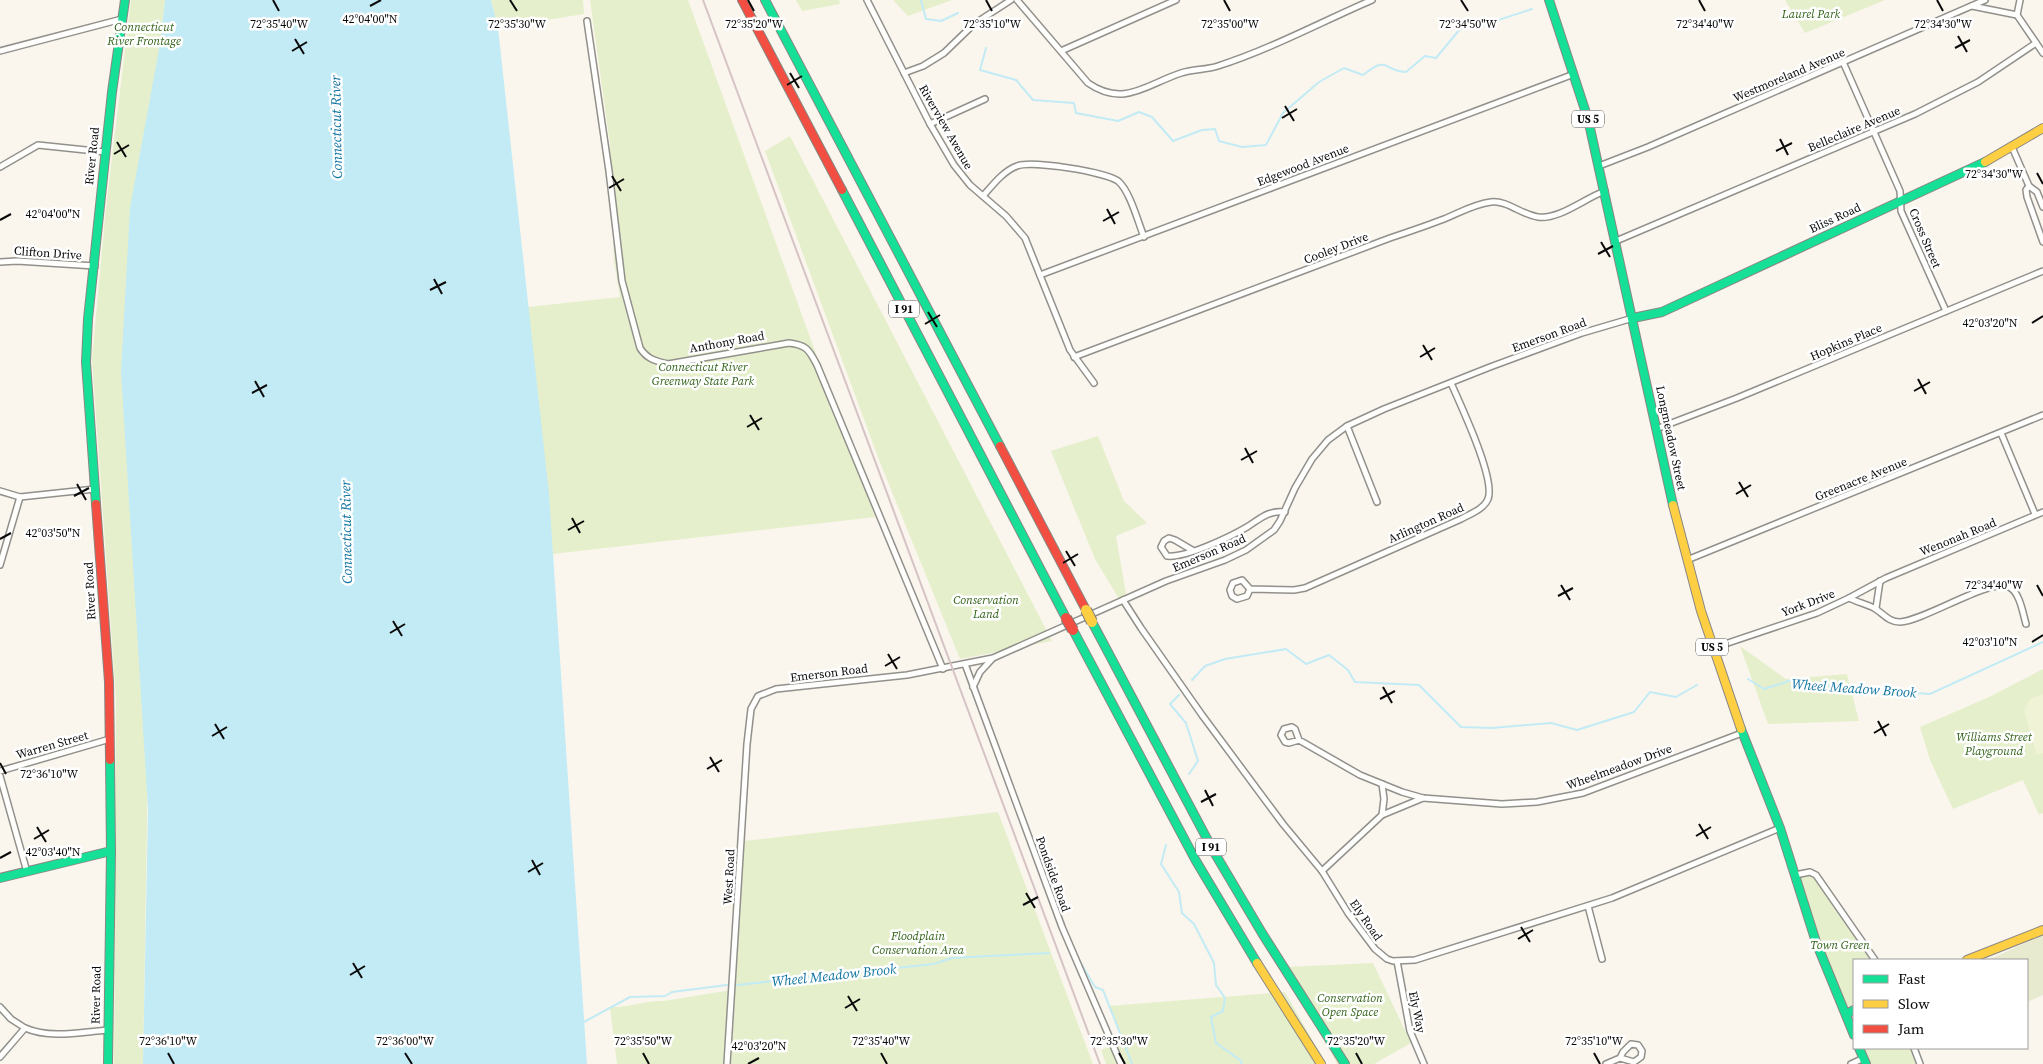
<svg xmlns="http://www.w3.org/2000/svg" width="2043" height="1064" font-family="'Source Serif 4',serif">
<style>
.green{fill:#e6efcb}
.cemetery{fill:#e8ead0}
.pitch{fill:#f0f3d6}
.water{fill:#c2ebf5}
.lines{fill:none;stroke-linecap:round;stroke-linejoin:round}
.stream{stroke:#c2ebf5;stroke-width:2}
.street-casing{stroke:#92908c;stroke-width:8}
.fast-casing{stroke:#898783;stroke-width:10}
.slow-casing{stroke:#898783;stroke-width:10}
.jam-casing{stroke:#898783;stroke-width:10}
.street{stroke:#fefefc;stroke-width:5}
.fast{stroke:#16e098;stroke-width:8}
.slow{stroke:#ffcf43;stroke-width:8}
.jam{stroke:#f24e42;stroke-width:8}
.rail{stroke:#d6c3c5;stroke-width:2}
.slow-bridge-casing{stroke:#7f7e7a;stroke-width:12;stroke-linecap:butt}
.jam-bridge-casing{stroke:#7f7e7a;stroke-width:12;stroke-linecap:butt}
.slow-bridge{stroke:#ffcf43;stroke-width:10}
.jam-bridge{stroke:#f24e42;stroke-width:10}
.ticks{fill:none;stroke:#0a0a0a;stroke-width:2}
.labels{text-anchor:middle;stroke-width:5;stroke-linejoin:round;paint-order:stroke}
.shield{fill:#fff;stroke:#545454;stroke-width:1}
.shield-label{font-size:11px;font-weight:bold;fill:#0a0a0a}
.park-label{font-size:12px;font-style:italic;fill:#326319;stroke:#fff}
.street-label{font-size:12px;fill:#0a0a0a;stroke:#fff}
.water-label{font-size:14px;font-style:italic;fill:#1074a0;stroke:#fff}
.ticks-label{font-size:12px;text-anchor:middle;fill:#0a0a0a;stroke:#fff;stroke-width:5;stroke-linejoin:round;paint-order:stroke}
</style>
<rect width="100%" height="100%" fill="#faf6ed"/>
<g class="green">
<path d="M131,0H165L160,44L143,1064H114L116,699L92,359L106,207Z"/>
<path d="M491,0H583L584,14L498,28Z"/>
<path d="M590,0H688L875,517L553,554L549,505L528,307L620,297L614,261L610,144Z"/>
<path d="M796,0H839L840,4L802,11Z"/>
<path d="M893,0H952L908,16Z"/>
<path d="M1785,0H1885L1805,33Z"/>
<path d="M790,136L1052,641L960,659L879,460L765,151Z"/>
<path d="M1098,436L1124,501L1147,523L1116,536L1130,617L1095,559L1051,451Z"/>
<path d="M1740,646L1786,679L1847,674L1859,721L1768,724Z"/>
<path d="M2043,669V813L2039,815L2023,780L1953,809L1930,760L1920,727L1989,697Z"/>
<path d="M998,812L1093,1064H731L744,841Z"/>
<path d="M1813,873L1875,960H1854V1035L1795,875Z"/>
<path d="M1373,963L1411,1043L1374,1064H1337L1288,967Z"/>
<path d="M731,990L727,1064H617L610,1007C628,1008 646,1000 664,1001Z"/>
<path d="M1285,992L1326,1064H1106L1101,1050L1122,1041L1109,1006Z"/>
<path d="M1859,1048H1914L1920,1064H1866Z"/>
</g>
<path class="cemetery" d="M2043,935V995L2027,1002V960H1988Z"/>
<path class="pitch" d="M2043,694V753L2037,755L2024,710L2031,699Z"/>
<path class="water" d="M165,0H491L498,28L549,494L587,1064H143L148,809L121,372L130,208L160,44Z"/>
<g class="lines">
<g class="stream">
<path d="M921,0L926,19L941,21L958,13"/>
<path d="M986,48L980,70L1016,80L1033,100L1074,103L1076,113L1118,121L1139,112L1152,117L1173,141L1202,130L1215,129L1219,141L1242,147L1266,145L1283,113L1319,82L1344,68L1363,75C1391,54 1381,71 1406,72L1425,56L1436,58L1460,29L1480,26L1532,9"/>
<path d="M1748,679L1764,689L1792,680L1844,688L1930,694L2043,642"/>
<path d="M1192,680L1205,666L1225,659L1286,649L1306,664L1329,655L1348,670L1355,682L1419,685L1461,727L1492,728L1551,723L1577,730L1634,712L1650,692L1676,697L1697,685"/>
<path d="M1179,695L1170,704L1186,723L1198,761L1189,774"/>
<path d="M1166,845L1161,864L1179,892L1182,913L1194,924L1214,963L1216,985L1225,998L1223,1011L1211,1017L1216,1043L1240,1060L1242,1064"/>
<path d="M1079,960L1095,987L1103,990L1132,1064"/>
<path d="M737,985L934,964L952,958L1049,953"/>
<path d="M582,1023L630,997L665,996L672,992L727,985"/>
</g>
<g class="street-casing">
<g id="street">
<path d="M867,0L930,124L954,165L970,185L1006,216L1025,238L1070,350L1094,383"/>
<path d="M1017,0L1088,83C1124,108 1147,84 1181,73C1193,69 1206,70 1218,66C1271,49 1321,22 1372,0"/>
<path d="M1972,6L2017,15L2043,53"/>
<path d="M2017,15L2020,0"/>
<path d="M587,21L609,171L622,281L640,348C647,359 655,361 668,364L789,343C807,345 809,350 817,365L943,669"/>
<path d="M0,51L122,19"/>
<path d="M1061,51L1176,0"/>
<path d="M1843,62L1900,191L1901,211L1946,311"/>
<path d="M904,73L923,66L944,53L974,24L1011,0"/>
<path d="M930,124L985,99"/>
<path d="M2012,147L2029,186L2037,192L2043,207"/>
<path d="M1599,166L1648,147L1985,0"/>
<path d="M0,167L38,145L105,152"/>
<path d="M2029,186L2026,190L2027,197L2043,242"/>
<path d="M983,196C992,186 1003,171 1017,166C1031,160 1106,172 1118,181C1130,191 1138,222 1144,237"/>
<path d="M1616,241L1915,114L1978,82L2036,43"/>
<path d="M0,262L17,261L95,266"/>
<path d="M1040,275L1574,74"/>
<path d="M1074,357L1390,238C1408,232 1426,226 1444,219C1459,213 1474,204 1491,202C1507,200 1522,215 1538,217C1559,220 1585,198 1605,191"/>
<path d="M1347,426L1377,502"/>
<path d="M1656,429L1737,398L2043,271"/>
<path d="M2001,433L2035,514"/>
<path d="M0,491L20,497L95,489"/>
<path d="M1192,550L1175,540L1169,538L1164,541L1161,547L1167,556C1186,558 1230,537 1247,527C1260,519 1268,510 1285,512"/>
<path d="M1687,560L2043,415"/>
<path d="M0,565L20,497"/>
<path d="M1250,589L1247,596L1237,599L1232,596L1230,590L1233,583L1242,580L1250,589L1294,590L1305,588L1461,519C1470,514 1484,509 1488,499C1496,479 1460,404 1451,383"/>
<path d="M1849,598L1886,578L2043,512"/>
<path d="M1123,600L1141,628L1202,715L1283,824L1322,871L1348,913L1375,949L1387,959L1393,961L1415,960L1612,898L1780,828"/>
<path d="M1876,608L1880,581"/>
<path d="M1713,648L1817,613L1849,598C1857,602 1866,604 1874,608C1883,613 1888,622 1900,622C1924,621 1992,577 2009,587C2020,592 2023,614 2026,624"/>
<path d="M965,664L1062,927L1121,1064"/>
<path d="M973,687L980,672L992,659"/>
<path d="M1299,740L1295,729L1292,727L1284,729L1281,735L1285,742L1289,743L1299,740L1360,775L1402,792L1423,798L1502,804L1537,802L1583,793L1742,733"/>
<path d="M0,771L110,739"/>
<path d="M0,776L27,872"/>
<path d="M1382,815L1384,799L1382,784"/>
<path d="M1322,871L1382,815L1423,798"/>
<path d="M1795,875L1810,872L1816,875L1875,960"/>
<path d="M1588,906L1602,959"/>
<path d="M1397,961L1410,1031L1424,1064"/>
<path d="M0,1007L11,1019L25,1028"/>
<path d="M1914,1048L1920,1064"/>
<path d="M0,1057L25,1028C51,1039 81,1032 108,1030"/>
<path d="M727,1064L747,744L751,709L758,696L776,689L907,675L993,658L1166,581L1225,560L1246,550L1274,530L1280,521L1295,488L1312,459L1328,440L1347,426L1384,409L1490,367L1582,333L1633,318"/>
<path d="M1606,1064L1620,1058L1623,1052L1631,1044L1638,1045L1642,1051L1641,1057L1634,1062L1620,1058"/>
<path d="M1851,1064L1864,1058"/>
</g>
</g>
<g class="fast-casing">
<g id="fast">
<path d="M765,0L1000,446"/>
<path d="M1549,0L1588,119L1673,505"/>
<path d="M842,190L1066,618"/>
<path d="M1633,318L1662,312L1985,162"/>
<path d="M96,504L86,362L88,319L112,92L125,0"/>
<path d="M1092,622L1214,852L1262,933L1345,1064"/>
<path d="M1073,630L1196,861L1257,963"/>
<path d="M1741,729L1780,828L1816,942L1854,1035"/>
<path d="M0,878L111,851"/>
<path d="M1846,1014L1854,1010"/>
<path d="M1859,1048L1866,1064"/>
<path d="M108,1064L111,851L110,760"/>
</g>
</g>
<g class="slow-casing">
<g id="slow">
<path d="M1985,162L2043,128"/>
<path d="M1673,505L1701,611L1741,729"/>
<path d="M1967,960L2043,930"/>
<path d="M1257,963L1321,1064"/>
</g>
</g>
<g class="jam-casing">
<g id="jam">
<path d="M742,0L842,190"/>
<path d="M1000,446L1086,610"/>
<path d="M96,504L109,682L110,760"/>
</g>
</g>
<use href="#street" class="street"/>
<use href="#fast" class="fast"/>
<use href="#slow" class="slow"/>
<use href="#jam" class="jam"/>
<path class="rail" d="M703,0L1100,1064"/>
<g class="slow-bridge-casing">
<path id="slow-bridge" d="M1086,610L1092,622"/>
</g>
<g class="jam-bridge-casing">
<path id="jam-bridge" d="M1066,618L1073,630"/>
</g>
<use href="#slow-bridge" class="slow-bridge"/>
<use href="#jam-bridge" class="jam-bridge"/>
</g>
<path class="ticks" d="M273,0L279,11M510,0L517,11M748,0L754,11M986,0L992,11M1224,0L1230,11M1461,0L1468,11M1699,0L1705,11M1937,0L1943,11M370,6L381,0M1958,36L1967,52M295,39L304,54M1955,48L1970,40M292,51L307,42M790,73L799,88M787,85L802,76M1285,106L1294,121M1282,118L1297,109M1780,139L1788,155M117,142L126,157M1776,151L1792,143M114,154L129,145M2037,173L2043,184M612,176L621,191M609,188L624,179M1107,209L1115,224M0,220L11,214M1103,221L1119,212M1601,242L1610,257M1598,254L1613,246M434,279L442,294M430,290L446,282M928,312L937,327M2032,323L2043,316M925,324L940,315M1423,345L1432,360M1420,357L1435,348M1918,379L1926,394M255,381L264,397M1914,391L1930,382M252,393L267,385M750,415L759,430M747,427L762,418M1245,448L1253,463M1241,460L1257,451M1739,482L1748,497M77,484L86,500M1736,494L1751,485M74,496L89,488M572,518L580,533M568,530L584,521M0,539L11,533M1066,551L1075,566M1063,563L1078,554M1561,585L1570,600M2037,585L2043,596M1558,596L1573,588M393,621L402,636M390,633L405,624M2032,642L2043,635M888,654L897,669M885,666L900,657M1383,687L1392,703M1380,699L1395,691M1878,721L1886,736M215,724L224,739M1874,733L1889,724M212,736L227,727M710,757L719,772M0,763L6,774M707,769L722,760M1205,790L1213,806M1201,802L1216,794M1699,824L1708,839M37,827L46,842M1696,836L1711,827M34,839L49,830M0,858L11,852M532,860L540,875M528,872L543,863M1026,893L1035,908M1023,905L1038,897M1521,927L1530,942M1518,939L1533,930M353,963L362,978M350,975L365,966M848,996L857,1011M845,1008L860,999M168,1053L174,1064M405,1053L412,1064M643,1053L649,1064M881,1053L887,1064M1119,1053L1125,1064M1356,1053L1362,1064M1594,1053L1600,1064M748,1064L759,1058"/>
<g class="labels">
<g class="shield">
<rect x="1572" y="110.5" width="32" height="17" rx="4"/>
<rect x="889" y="300.5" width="30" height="17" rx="4"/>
<rect x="1696" y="638.5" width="32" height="17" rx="4"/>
<rect x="1196" y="838.5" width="30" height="17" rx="4"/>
</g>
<g class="shield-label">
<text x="1588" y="123">US 5</text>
<text x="904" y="313">I 91</text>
<text x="1712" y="651">US 5</text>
<text x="1211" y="851">I 91</text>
</g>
<g class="park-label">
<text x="1811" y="18">Laurel Park</text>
<text x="144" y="31">Connecticut<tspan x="144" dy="14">River Frontage</tspan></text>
<text x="703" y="371">Connecticut River<tspan x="703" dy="14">Greenway State Park</tspan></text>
<text x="986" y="604">Conservation<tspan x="986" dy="14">Land</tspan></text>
<text x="1994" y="741">Williams Street<tspan x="1994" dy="14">Playground</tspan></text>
<text x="918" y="940">Floodplain<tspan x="918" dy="14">Conservation Area</tspan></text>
<text x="1840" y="949">Town Green</text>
<text x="1350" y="1002">Conservation<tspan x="1350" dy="14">Open Space</tspan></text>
</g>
<g class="street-label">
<text transform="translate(1789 75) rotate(-23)" y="4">Westmoreland Avenue</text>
<text transform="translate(946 127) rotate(60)" y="4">Riverview Avenue</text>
<text transform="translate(1854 129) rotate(-23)" y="4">Belleclaire Avenue</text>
<text transform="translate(92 156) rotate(-84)" y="4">River Road</text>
<text transform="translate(1303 165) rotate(-21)" y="4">Edgewood Avenue</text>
<text transform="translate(1835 218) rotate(-25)" y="4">Bliss Road</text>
<text transform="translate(1925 238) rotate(67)" y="4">Cross Street</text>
<text transform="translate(1336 248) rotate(-21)" y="4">Cooley Drive</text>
<text transform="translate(48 253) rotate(4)" y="4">Clifton Drive</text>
<text transform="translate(1549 335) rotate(-20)" y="4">Emerson Road</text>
<text transform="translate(727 342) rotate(-10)" y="4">Anthony Road</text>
<text transform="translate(1846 342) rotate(-23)" y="4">Hopkins Place</text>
<text transform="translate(1671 438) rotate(78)" y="4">Longmeadow Street</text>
<text transform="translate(1861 479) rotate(-22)" y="4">Greenacre Avenue</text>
<text transform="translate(1426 523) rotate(-24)" y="4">Arlington Road</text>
<text transform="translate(1958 537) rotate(-22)" y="4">Wenonah Road</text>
<text transform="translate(1209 553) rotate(-23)" y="4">Emerson Road</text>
<text transform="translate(90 591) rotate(-93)" y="4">River Road</text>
<text transform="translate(1808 603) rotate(-21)" y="4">York Drive</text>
<text transform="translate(829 673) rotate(-7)" y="4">Emerson Road</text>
<text transform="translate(52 745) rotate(-16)" y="4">Warren Street</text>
<text transform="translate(1619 767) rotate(-20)" y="4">Wheelmeadow Drive</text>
<text transform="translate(1053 874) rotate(70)" y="4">Pondside Road</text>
<text transform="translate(729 877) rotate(-87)" y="4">West Road</text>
<text transform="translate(1366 920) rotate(55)" y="4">Ely Road</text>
<text transform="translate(96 995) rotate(-89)" y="4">River Road</text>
<text transform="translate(1417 1012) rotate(78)" y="4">Ely Way</text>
</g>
<g class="water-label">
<text transform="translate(336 127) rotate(-91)" y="5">Connecticut River</text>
<text transform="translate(346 532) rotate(-91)" y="5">Connecticut River</text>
<text transform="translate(1854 688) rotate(4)" y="5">Wheel Meadow Brook</text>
<text transform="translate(834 975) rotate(-6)" y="5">Wheel Meadow Brook</text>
</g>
</g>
<g class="ticks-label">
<text x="370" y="23">42°04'00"N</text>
<text x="517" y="28">72°35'30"W</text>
<text x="754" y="28">72°35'20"W</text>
<text x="1230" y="28">72°35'00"W</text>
<text x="1705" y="28">72°34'40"W</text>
<text x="1943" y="28">72°34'30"W</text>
<text x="279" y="28">72°35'40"W</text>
<text x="992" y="28">72°35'10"W</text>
<text x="1468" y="28">72°34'50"W</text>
<text x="1994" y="178">72°34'30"W</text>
<text x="53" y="218">42°04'00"N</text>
<text x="1990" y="327">42°03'20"N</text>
<text x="53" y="537">42°03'50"N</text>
<text x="1994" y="589">72°34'40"W</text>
<text x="1990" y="646">42°03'10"N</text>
<text x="49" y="778">72°36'10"W</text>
<text x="53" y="856">42°03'40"N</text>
<text x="168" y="1045">72°36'10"W</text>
<text x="405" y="1045">72°36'00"W</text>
<text x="643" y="1045">72°35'50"W</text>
<text x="881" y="1045">72°35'40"W</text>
<text x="1119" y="1045">72°35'30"W</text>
<text x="1356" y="1045">72°35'20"W</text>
<text x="1594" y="1045">72°35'10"W</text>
<text x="759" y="1050">42°03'20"N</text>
</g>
<rect x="1853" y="959" width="175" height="90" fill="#ffffff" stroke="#9d9d9d"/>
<rect x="1863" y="975" width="25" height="8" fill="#16e098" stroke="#9d9d9d"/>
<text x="1898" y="984" font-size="15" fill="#0a0a0a">Fast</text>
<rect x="1863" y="1000" width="25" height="8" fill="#ffcf43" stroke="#9d9d9d"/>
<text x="1898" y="1009" font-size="15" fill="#0a0a0a">Slow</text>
<rect x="1863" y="1025" width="25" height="8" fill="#f24e42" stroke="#9d9d9d"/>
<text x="1898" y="1034" font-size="15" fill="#0a0a0a">Jam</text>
</svg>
